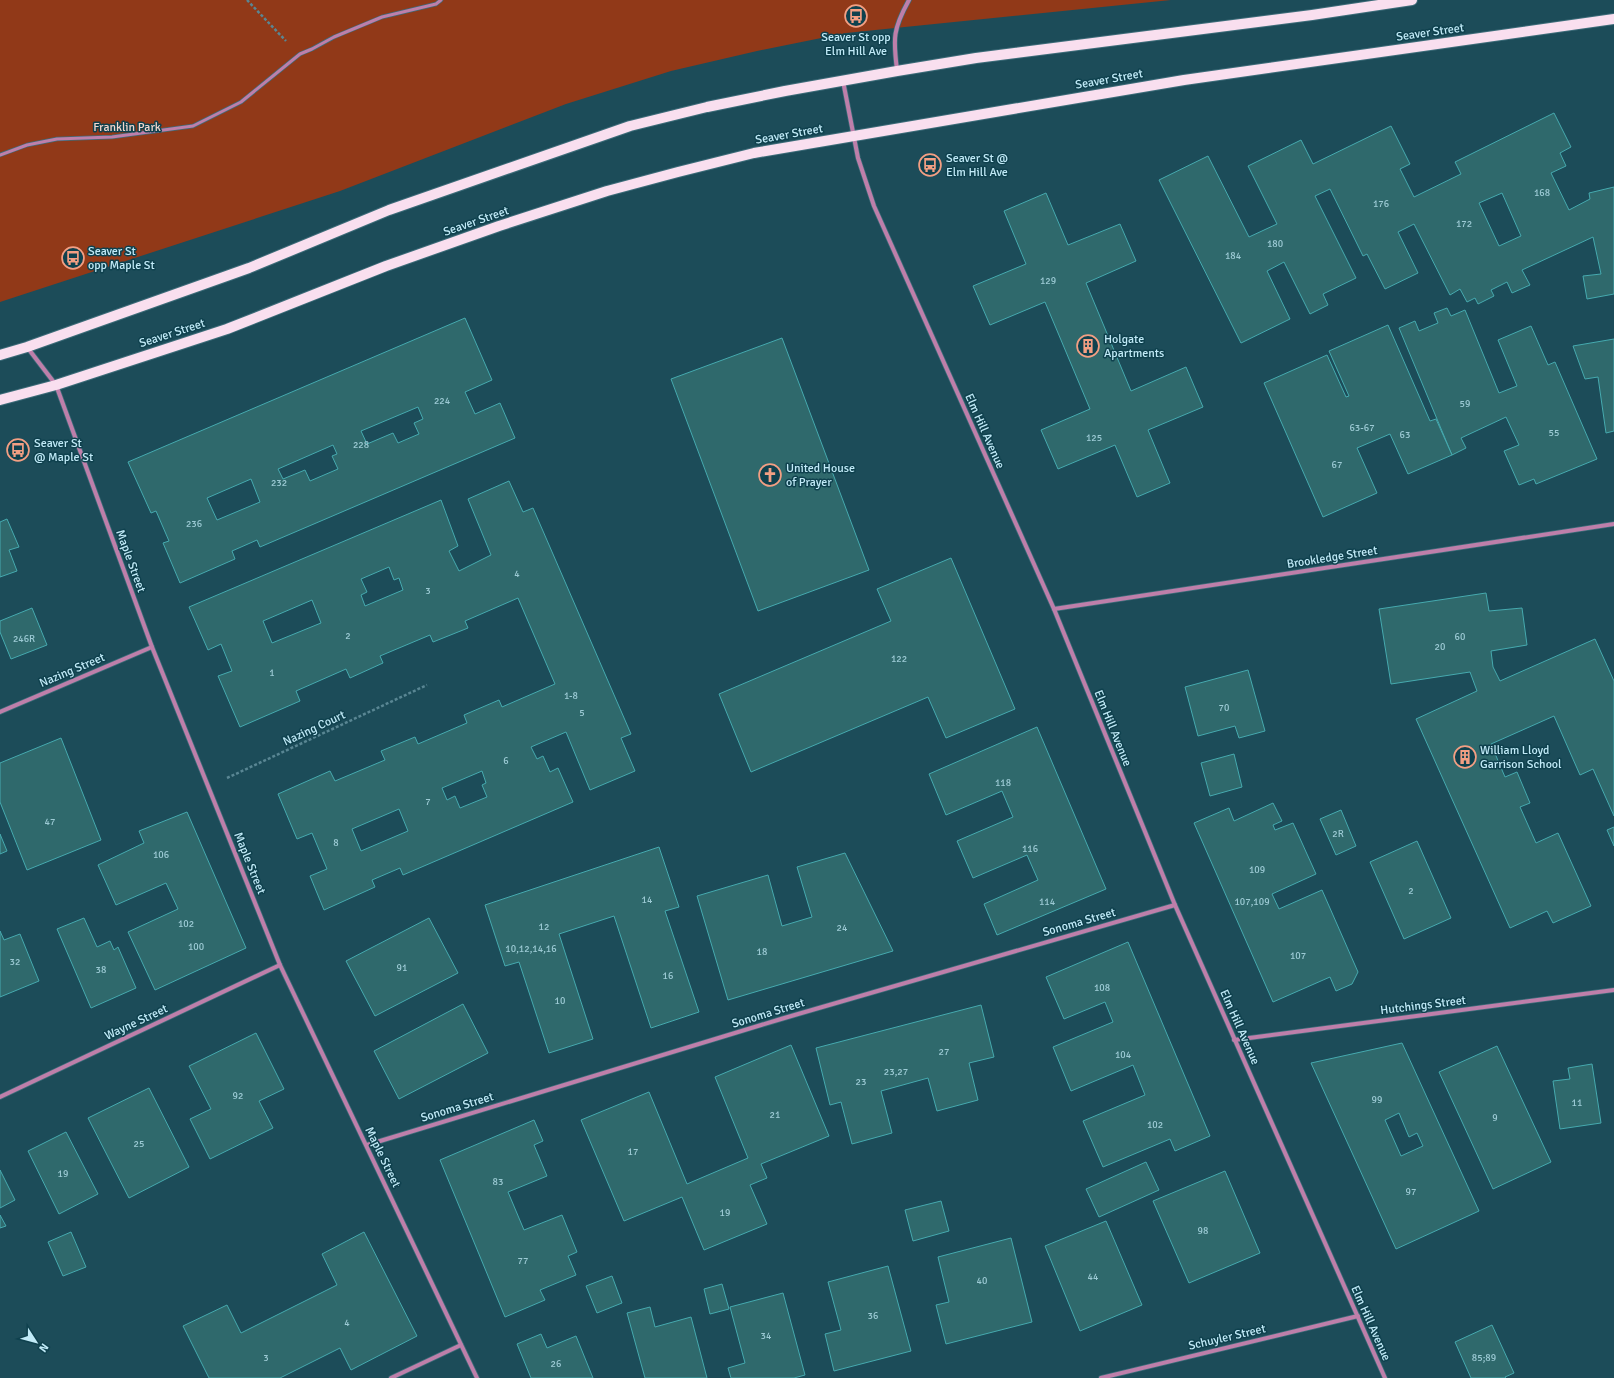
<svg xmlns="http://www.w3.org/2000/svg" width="1614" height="1378" font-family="Signika,sans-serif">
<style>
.green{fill:#913918}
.building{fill:#2f696c;stroke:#46aaaf;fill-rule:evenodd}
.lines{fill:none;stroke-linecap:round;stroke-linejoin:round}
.lane-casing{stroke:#3d6c79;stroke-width:4.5}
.street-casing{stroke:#3d6c79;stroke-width:5.5}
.primary-casing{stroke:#3d6c79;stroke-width:12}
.path{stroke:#598693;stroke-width:2.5;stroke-dasharray:3 2;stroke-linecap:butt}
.lane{stroke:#be7faa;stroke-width:3}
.street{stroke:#be7faa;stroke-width:4}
.primary{stroke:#f9dfef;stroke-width:10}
.labels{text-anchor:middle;stroke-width:3;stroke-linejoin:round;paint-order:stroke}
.number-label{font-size:10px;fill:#9ccad4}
.street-label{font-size:12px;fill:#c1eaf7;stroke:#0f414e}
.poi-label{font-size:12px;fill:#c1eaf7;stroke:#0f414e;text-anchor:start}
.park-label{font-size:12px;fill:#f4d6cc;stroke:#0f414e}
</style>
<rect width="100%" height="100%" fill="#1c4c59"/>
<path class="green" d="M0,0H1171L846,33L757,51L671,71L566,104L340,191L0,302Z"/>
<g class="building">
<path d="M1554,113L1571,147L1560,153L1566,166L1551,173L1569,210L1590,199L1589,193L1614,187V294L1587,299L1583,276L1601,274L1593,237L1522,270L1530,285L1512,293L1507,282L1491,290L1494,296L1478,304L1475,298L1467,302L1460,289L1450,295L1414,224L1398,232L1418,273L1385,289L1367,254L1363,256L1330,189L1315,196L1356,278L1323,294L1328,305L1310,314L1284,262L1267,271L1290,319L1241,343L1159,180L1208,156L1249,237L1277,224L1248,166L1301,140L1313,164L1391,126L1410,164L1400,169L1414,197L1461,174L1455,162ZM1502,193L1521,236L1499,246L1479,203Z"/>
<path d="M1046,193L1068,245L1120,224L1136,261L1086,283L1131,391L1186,367L1203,407L1148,430L1170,483L1137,497L1115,445L1058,469L1041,430L1090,409L1045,302L990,325L973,286L1026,264L1004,211Z"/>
<path d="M1447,308L1451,316L1465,310L1499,393L1517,386L1498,340L1531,326L1548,365L1555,362L1597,459L1536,484L1534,479L1519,485L1504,451L1519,445L1506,417L1461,438L1466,448L1452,455L1399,328L1415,321L1419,331L1438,323L1434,313Z"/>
<path d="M465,318L492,380L465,392L475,414L500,403L515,438L260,547L257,540L232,551L235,559L180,583L163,543L169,541L156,511L151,513L128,462ZM418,407L423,419L414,423L419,434L398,443L393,433L367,444L361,431ZM333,445L337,454L332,456L338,469L310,481L305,470L283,479L278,469ZM251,479L260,502L217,520L207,498Z"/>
<path d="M1388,325L1430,421L1436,419L1452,455L1408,474L1390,434L1357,448L1377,493L1323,517L1264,383L1327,355L1346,397L1349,396L1329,351Z"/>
<path d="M782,338L869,570L758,611L671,379Z"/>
<path d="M1614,339V431L1606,433L1598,377L1585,379L1573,346Z"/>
<path d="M509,481L523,512L533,508L631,734L621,738L635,771L590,790L566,732L531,747L537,759L543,756L550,772L558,768L573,802L403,875L400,868L372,880L375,887L324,910L310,876L327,869L312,833L297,839L278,794L330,771L335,781L385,760L381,751L415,737L418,744L467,723L464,715L499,700L502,707L555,684L518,598L465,621L468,628L433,642L430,635L380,656L383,663L350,678L346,669L296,691L300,701L240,727L218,676L232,671L221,644L208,650L189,607L441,500L458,546L449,551L459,571L491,555L468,499ZM389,567L394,580L399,578L403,590L365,606L361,595L367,592L361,579ZM312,600L321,623L272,643L263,621ZM482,771L486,783L482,785L487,797L460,808L455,796L447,800L442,788ZM399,809L408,831L361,851L352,829Z"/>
<path d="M7,519L19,547L9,550L17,571L0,577V522Z"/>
<path d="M951,558L1015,709L946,738L928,697L751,772L719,694L891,621L877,589Z"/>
<path d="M1486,593L1489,611L1522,608L1527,645L1491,651L1493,667L1500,681L1595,639L1614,681V816L1593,769L1580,775L1554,716L1491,744L1505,777L1517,772L1530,803L1520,807L1536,843L1558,833L1591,906L1553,923L1547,911L1510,928L1416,719L1477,691L1470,672L1391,684L1379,609Z"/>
<path d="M32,608L47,645L11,659L0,632V621Z"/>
<path d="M1248,670L1265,731L1239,738L1235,726L1198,736L1185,687Z"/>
<path d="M1037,727L1106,889L997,935L984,904L1038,880L1027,855L973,878L957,841L1013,817L1002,791L946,815L929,774Z"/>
<path d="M61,738L101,840L27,870L0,802V763Z"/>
<path d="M1234,754L1242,787L1210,796L1201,763Z"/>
<path d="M1273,803L1282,821L1273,825L1275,830L1293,823L1316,874L1272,894L1279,909L1322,890L1358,972L1352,984L1336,991L1330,977L1273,1002L1194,823L1229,808L1234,821Z"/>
<path d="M1341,810L1356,846L1336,855L1320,819Z"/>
<path d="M187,812L246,948L155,990L128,932L178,909L166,883L116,905L98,865L144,843L139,831Z"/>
<path d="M1614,827V846L1607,830Z"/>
<path d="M0,834L7,851L0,854Z"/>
<path d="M1417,841L1451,918L1404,939L1370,862Z"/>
<path d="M659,847L679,907L665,911L699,1012L651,1028L614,916L559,934L593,1039L549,1053L519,962L505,966L485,905Z"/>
<path d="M845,853L893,951L728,1000L697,896L768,875L782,926L812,917L797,867Z"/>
<path d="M84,918L97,947L110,941L114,950L118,947L136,988L91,1008L57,929Z"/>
<path d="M429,918L458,973L375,1016L346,961Z"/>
<path d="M0,931L4,940L20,934L39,981L0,997Z"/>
<path d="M1128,942L1210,1136L1175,1151L1170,1139L1103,1167L1083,1121L1145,1095L1133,1065L1071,1091L1053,1047L1113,1022L1105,1002L1064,1019L1046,977Z"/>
<path d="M463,1004L488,1053L399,1099L374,1051Z"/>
<path d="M981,1005L994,1057L969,1063L978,1100L937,1111L928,1078L881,1091L892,1133L852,1144L841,1102L830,1105L816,1048Z"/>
<path d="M256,1033L284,1089L259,1101L273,1128L210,1159L190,1119L211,1109L189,1066Z"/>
<path d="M1402,1043L1479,1211L1396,1249L1311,1063ZM1399,1113L1409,1137L1417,1133L1423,1146L1401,1156L1385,1120Z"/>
<path d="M791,1045L829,1136L761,1164L767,1178L750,1185L767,1224L704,1250L682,1197L624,1221L581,1120L649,1092L687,1184L748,1158L715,1077Z"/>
<path d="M1497,1046L1551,1162L1493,1189L1439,1072Z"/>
<path d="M1592,1064L1601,1123L1560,1129L1553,1081L1570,1079L1568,1068Z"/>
<path d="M149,1088L189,1167L129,1198L88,1118Z"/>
<path d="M534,1120L543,1141L534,1145L547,1176L508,1192L524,1230L562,1215L577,1252L568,1256L576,1275L540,1290L545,1300L505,1317L440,1160Z"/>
<path d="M66,1132L98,1194L59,1214L28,1151Z"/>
<path d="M1146,1162L1159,1190L1099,1217L1086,1189Z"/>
<path d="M0,1170L15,1200L0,1208Z"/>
<path d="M1225,1171L1260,1253L1189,1283L1153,1201Z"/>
<path d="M941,1201L949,1231L913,1241L905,1210Z"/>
<path d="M0,1215L6,1226L0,1228Z"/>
<path d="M1106,1221L1142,1305L1080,1331L1045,1246Z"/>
<path d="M71,1232L86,1267L63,1276L48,1242Z"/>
<path d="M364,1232L417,1336L351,1370L340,1348L280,1378H209L183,1326L227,1305L241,1333L337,1285L322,1254Z"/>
<path d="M1011,1238L1032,1322L946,1344L936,1305L949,1302L938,1257Z"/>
<path d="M888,1266L911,1351L834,1371L825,1334L841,1330L828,1282Z"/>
<path d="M612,1276L622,1303L597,1313L586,1286Z"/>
<path d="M722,1284L729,1309L710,1314L704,1289Z"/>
<path d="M783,1293L805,1375L794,1378H731L728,1368L745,1363L730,1307Z"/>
<path d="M650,1307L655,1327L691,1317L707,1378H645L627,1313Z"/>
<path d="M1492,1325L1514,1373L1505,1377L1506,1378H1471L1455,1342Z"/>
<path d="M541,1334L547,1348L576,1336L593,1378H531L517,1344Z"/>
</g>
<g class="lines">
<g class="lane-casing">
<path id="lane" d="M0,155L27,145L57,139L112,137L193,126L241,102L300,54L312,49L334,37L382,17L436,4L441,0"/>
</g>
<g class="street-casing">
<g id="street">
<path d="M897,70C893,38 893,29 909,0"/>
<path d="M843,81L858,158L874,206L1054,609L1175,905L1385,1378"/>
<path d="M27,347L56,385L152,647L280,965L477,1378"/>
<path d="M1054,609L1614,524"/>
<path d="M0,712L152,647"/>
<path d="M1234,1040L1614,990"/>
<path d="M0,1097L280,965"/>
<path d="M367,1145L781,1019L1175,905"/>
<path d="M391,1378L461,1345"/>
<path d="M1101,1378L1358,1316"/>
</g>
</g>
<g class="primary-casing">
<g id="primary">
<path d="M0,355L27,347L249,268L389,210L630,126L707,107L785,91L897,71L976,58L1312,15L1412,0"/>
<path d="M0,400L56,385L227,329L386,266L499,226L607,191L678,172L754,153L1184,80L1614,19"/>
</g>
</g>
<g class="path">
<path d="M247,0L286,41"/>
<path d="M227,778L427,685"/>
</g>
<use href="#lane" class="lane"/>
<use href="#street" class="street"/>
<use href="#primary" class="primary"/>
</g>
<defs>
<g id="bus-ring" transform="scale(1.15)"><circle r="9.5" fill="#0f414e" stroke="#f39f83" stroke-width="1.5"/><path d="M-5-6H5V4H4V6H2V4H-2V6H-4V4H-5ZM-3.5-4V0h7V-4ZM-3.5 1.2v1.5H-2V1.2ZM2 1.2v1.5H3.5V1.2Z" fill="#f39f83"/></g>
<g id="building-ring" transform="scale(1.15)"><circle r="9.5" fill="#0f414e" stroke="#f39f83" stroke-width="1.5"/><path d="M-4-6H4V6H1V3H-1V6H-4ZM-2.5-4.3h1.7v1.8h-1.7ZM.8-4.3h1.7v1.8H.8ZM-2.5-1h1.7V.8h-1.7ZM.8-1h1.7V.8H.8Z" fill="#f39f83"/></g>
<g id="church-ring" transform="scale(1.15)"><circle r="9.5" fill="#0f414e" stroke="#f39f83" stroke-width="1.5"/><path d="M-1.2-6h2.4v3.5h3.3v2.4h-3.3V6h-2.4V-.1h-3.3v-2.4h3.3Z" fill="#f39f83"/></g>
</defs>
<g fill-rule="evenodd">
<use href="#bus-ring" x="856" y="16"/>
<use href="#bus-ring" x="930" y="165"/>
<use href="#bus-ring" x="73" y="258"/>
<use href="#building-ring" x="1088" y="346"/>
<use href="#bus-ring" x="18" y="450"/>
<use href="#church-ring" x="770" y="475"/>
<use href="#building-ring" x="1465" y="757"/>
</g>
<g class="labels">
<g class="number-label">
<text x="1542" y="196">168</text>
<text x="1381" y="207">176</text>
<text x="1464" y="227">172</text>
<text x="1275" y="247">180</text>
<text x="1233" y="259">184</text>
<text x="1048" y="284">129</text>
<text x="442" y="404">224</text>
<text x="1465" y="407">59</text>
<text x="1362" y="431">63-67</text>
<text x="1554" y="436">55</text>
<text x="1405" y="438">63</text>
<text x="1094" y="441">125</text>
<text x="361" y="448">228</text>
<text x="1337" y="468">67</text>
<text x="279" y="486">232</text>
<text x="194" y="527">236</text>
<text x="517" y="577">4</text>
<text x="428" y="594">3</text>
<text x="348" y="639">2</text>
<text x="1460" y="640">60</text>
<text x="24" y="642">246R</text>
<text x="1440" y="650">20</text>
<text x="899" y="662">122</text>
<text x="272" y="676">1</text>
<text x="571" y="699">1-8</text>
<text x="1224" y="711">70</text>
<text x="582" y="716">5</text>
<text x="506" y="764">6</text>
<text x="1003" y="786">118</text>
<text x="428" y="805">7</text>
<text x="50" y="825">47</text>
<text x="1338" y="837">2R</text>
<text x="336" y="846">8</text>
<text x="1030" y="852">116</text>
<text x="161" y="858">106</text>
<text x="1257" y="873">109</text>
<text x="1411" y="894">2</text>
<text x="647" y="903">14</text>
<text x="1047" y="905">114</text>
<text x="1252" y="905">107,109</text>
<text x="186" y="927">102</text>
<text x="544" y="930">12</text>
<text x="842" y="931">24</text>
<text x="196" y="950">100</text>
<text x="531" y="952">10,12,14,16</text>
<text x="762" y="955">18</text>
<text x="1298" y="959">107</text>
<text x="15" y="965">32</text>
<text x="402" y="971">91</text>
<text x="101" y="973">38</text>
<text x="668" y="979">16</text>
<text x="1102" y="991">108</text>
<text x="560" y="1004">10</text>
<text x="944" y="1055">27</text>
<text x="1123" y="1058">104</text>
<text x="896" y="1075">23,27</text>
<text x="861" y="1085">23</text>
<text x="238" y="1099">92</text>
<text x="1377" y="1103">99</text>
<text x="1577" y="1106">11</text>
<text x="775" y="1118">21</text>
<text x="1495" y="1121">9</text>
<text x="1155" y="1128">102</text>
<text x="139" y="1147">25</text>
<text x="633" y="1155">17</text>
<text x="63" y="1177">19</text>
<text x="498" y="1185">83</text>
<text x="1411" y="1195">97</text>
<text x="725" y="1216">19</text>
<text x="1203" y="1234">98</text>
<text x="523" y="1264">77</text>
<text x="1093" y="1280">44</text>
<text x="982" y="1284">40</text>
<text x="873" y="1319">36</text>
<text x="347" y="1326">4</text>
<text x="766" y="1339">34</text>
<text x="266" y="1361">3</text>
<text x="1484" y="1361">85;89</text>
<text x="556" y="1367">26</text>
</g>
<g class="street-label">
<text transform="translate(1430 32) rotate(-8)" y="4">Seaver Street</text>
<text transform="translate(1109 79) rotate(-10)" y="4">Seaver Street</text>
<text transform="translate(789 134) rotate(-10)" y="4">Seaver Street</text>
<text transform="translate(476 221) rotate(-19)" y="4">Seaver Street</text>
<text transform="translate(172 333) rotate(-18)" y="4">Seaver Street</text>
<text transform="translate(985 431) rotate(66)" y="4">Elm Hill Avenue</text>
<text transform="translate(1332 557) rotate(-9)" y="4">Brookledge Street</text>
<text transform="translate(131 561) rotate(70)" y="4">Maple Street</text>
<text transform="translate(72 670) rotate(-23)" y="4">Nazing Street</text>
<text transform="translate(314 728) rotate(-25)" y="4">Nazing Court</text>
<text transform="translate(1113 728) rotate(68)" y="4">Elm Hill Avenue</text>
<text transform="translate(250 863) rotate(68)" y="4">Maple Street</text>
<text transform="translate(1079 922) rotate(-16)" y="4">Sonoma Street</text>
<text transform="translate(1423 1005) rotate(-7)" y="4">Hutchings Street</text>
<text transform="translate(768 1013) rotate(-17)" y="4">Sonoma Street</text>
<text transform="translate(136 1022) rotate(-25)" y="4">Wayne Street</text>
<text transform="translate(1240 1027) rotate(66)" y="4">Elm Hill Avenue</text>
<text transform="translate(457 1107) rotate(-17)" y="4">Sonoma Street</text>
<text transform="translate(383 1157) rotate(64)" y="4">Maple Street</text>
<text transform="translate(1371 1323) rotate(66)" y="4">Elm Hill Avenue</text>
<text transform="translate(1227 1337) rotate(-13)" y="4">Schuyler Street</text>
</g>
<g class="poi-label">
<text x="856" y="41" text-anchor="middle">Seaver St opp<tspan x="856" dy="14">Elm Hill Ave</tspan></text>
<text x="946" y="162">Seaver St @<tspan x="946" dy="14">Elm Hill Ave</tspan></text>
<text x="88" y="255">Seaver St<tspan x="88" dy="14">opp Maple St</tspan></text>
<text x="1104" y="343">Holgate<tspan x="1104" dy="14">Apartments</tspan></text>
<text x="34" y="447">Seaver St<tspan x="34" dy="14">@ Maple St</tspan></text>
<text x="786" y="472">United House<tspan x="786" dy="14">of Prayer</tspan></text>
<text x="1480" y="754">William Lloyd<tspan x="1480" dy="14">Garrison School</tspan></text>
</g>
<g class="park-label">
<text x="127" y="131">Franklin Park</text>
</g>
</g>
<g transform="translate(36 1342) rotate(126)" stroke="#0f414e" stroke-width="3" paint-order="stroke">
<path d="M0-3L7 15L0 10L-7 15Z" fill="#c1eaf7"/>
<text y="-6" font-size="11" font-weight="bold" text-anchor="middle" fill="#c1eaf7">N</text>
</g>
</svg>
